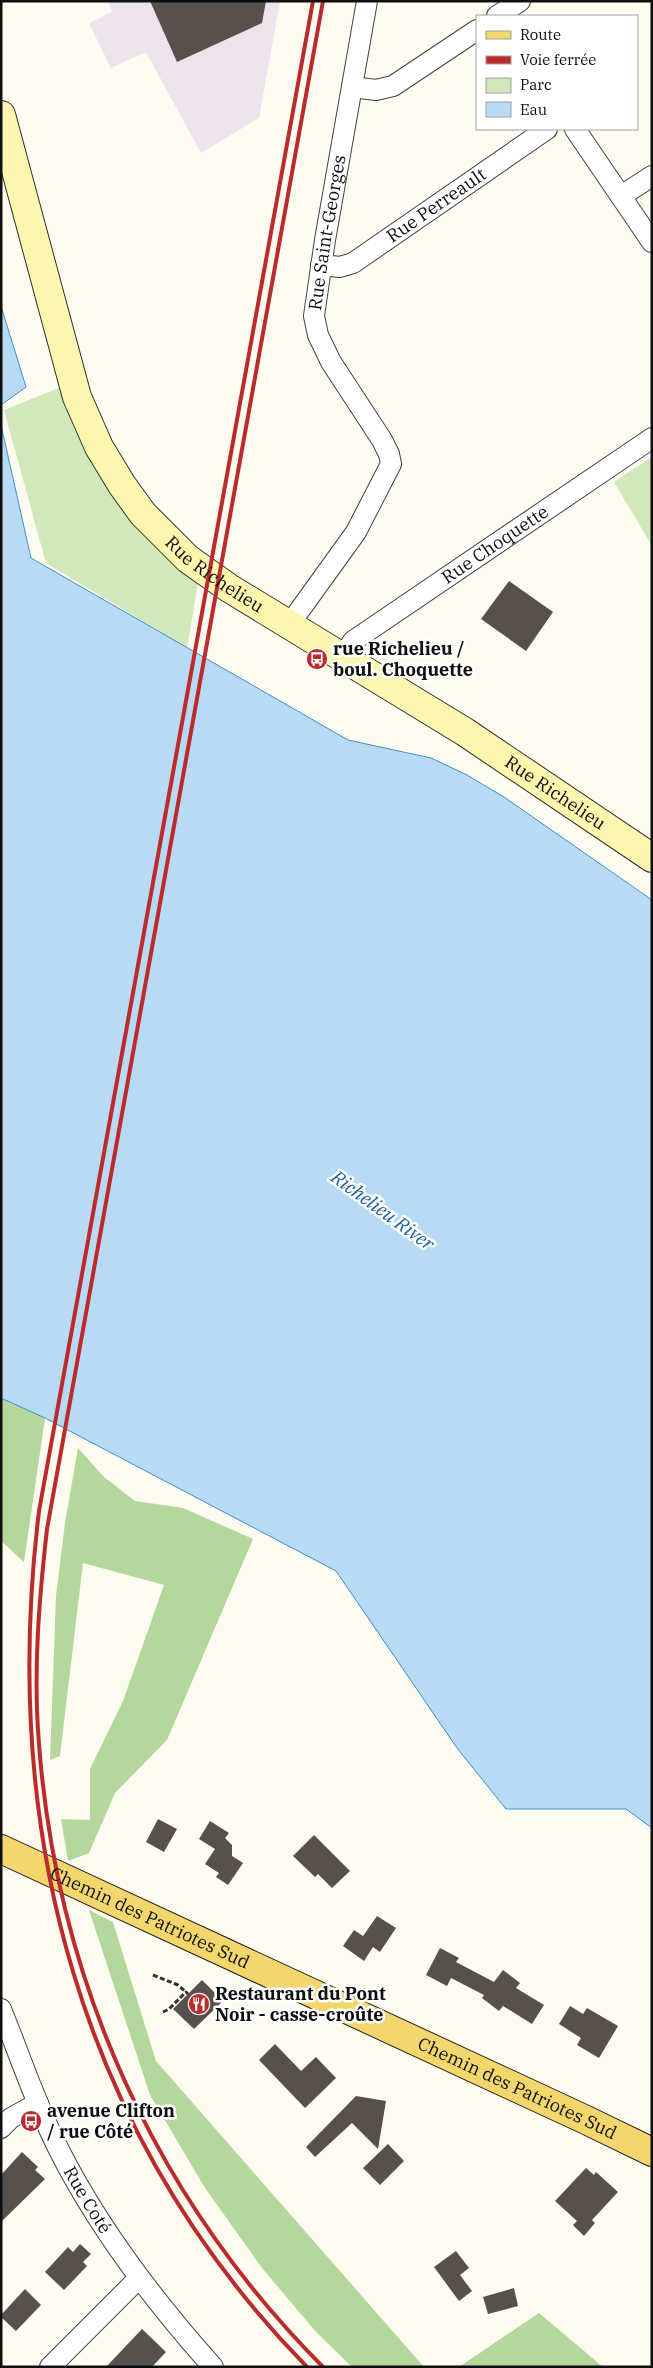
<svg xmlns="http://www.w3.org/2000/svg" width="653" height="2368" font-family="'IBM Plex Serif',serif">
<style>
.industrial{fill:#ece3ed}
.green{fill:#d1e8bb}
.forest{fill:#b4d89b}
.water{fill:#b7dbf4;stroke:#408ec9}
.building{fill:#57504b}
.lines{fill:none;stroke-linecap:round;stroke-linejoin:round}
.minor-casing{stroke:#424242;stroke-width:22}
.secondary-casing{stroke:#313131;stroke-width:30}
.primary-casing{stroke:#202020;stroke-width:30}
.path{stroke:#313131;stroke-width:3;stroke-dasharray:5 2.5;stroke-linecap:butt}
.minor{stroke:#fff;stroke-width:20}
.secondary{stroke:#fcf6ae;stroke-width:28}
.primary{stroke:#f4d76c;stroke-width:28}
.rail{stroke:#bb2b2d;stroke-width:4}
.labels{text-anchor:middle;stroke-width:5;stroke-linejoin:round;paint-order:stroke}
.street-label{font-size:18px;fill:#0f0f0f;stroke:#fff}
.poi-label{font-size:18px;font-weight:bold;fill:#0f0f0f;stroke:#fff;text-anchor:start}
.water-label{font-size:19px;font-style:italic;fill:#1b609d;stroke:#fff}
</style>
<rect width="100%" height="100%" fill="#fefcf1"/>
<path class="industrial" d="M108,1H280L259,118L201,153L146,52L111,68L89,23L112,12Z"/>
<g class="green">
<path d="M61,387C70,411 78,436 90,459C115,507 155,550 198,583L187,648L46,563L4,410Z"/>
<path d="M652,457V546L614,482Z"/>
</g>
<g class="forest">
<path d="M1,1398L45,1418L24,1562L1,1541Z"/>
<path d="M78,1448L104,1477L135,1501L183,1508L253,1539L167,1740L115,1793L89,1853L68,1861L61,1819L90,1820V1769L123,1701L164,1585L83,1563L60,1756L50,1760L56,1596L65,1523Z"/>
<path d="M89,1910L113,1922L156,2061L424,2367H352L316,2332L262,2268L205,2188L150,2095Z"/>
<path d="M539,2313L603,2367H459Z"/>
</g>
<g class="water">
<path d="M1,306L26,387L1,405Z"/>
<path d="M1,425L31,558L348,740L431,758L467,775L504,797L652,900V1828L626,1809H506L457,1748L336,1571L45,1418L1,1398Z"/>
</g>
<g class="building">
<path d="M150,1H266L262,23L177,62Z"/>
<path d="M509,581L553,612L526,651L481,619Z"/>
<path d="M158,1819L177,1829L164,1852L146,1842Z"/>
<path d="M210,1821L229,1833L225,1838L232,1845V1856L243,1863L228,1885L216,1877L219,1873L205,1864L215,1849L199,1839Z"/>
<path d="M314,1835L350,1871L332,1888L318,1874L315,1877L293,1856Z"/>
<path d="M377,1916L396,1928L380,1952L373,1947L364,1961L343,1946L354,1930L363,1936Z"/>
<path d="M440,1948L459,1958L456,1962L494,1982L503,1970L520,1983L516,1988L544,2005L532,2024L503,2006L499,2011L482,1998L484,1995L451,1978L447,1986L426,1975Z"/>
<path d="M202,1980L223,2001L194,2029L173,2009Z"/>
<path d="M570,2006L583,2014L587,2008L618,2026L599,2058L577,2045L581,2038L559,2024Z"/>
<path d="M275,2044L301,2071L316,2057L336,2078L305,2108L259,2060Z"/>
<path d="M356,2096L386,2101L378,2149L352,2123L315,2157L306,2147Z"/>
<path d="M388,2144L404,2161L380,2185L363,2168Z"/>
<path d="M22,2152L38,2167L35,2170L45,2179L1,2222V2175Z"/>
<path d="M586,2168L594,2175L596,2172L618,2192L592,2220L595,2223L584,2236L573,2225L577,2221L555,2201Z"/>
<path d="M80,2244L91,2254L83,2262L87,2266L64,2290L45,2272L68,2247L73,2252Z"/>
<path d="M456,2251L469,2268L460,2275L472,2291L459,2301L434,2267Z"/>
<path d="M514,2288L518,2306L488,2314L483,2297Z"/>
<path d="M25,2289L41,2305L16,2331L1,2317V2315Z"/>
<path d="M142,2329L166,2352L152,2367H106Z"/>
</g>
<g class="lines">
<g class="minor-casing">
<g id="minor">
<path d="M497,16L520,1"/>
<path d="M352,87L376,90L393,86L477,30"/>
<path d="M575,129L652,242"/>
<path d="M621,196L652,176"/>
<path id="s1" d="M321,265L340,267L353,263L547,129"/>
<path id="s2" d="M289,625L356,532L391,464L389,454L382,440L331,362L318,335L314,316L325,240L367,1"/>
<path id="s3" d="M344,657L353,641L652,438"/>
<path id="s4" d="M1,2009C20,2056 36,2105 59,2150C99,2229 154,2301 213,2367"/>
<path d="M1,2128L11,2118L38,2103"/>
<path d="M50,2367L139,2278"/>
</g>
</g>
<g class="secondary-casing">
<g id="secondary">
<path id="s5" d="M1,115L77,397L99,447L122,485L143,514L188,559L229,588L465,732L652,858"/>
</g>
</g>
<g class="primary-casing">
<g id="primary">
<path id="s6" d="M1,1849L584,2119L652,2152"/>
</g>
</g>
<g class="path">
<path d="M153,1975L178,1985L186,1992"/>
<path d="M163,2012L169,2009L186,1992L188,1994"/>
</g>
<use href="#minor" class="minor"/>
<use href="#secondary" class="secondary"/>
<use href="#primary" class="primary"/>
<g class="rail">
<path d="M307,2367C79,2133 0,1831 39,1511L313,1"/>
<path d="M323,2367C155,2198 57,1981 39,1744C33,1672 39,1600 47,1529L323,1"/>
</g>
</g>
<defs>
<g id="bus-disc" transform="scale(1.125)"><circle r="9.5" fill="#bb2b2d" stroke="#fff"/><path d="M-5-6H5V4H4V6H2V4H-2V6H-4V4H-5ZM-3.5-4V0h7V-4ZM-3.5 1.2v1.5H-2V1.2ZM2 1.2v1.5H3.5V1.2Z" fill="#fff"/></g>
<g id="restaurant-disc" transform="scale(1.125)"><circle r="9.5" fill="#bb2b2d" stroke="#fff"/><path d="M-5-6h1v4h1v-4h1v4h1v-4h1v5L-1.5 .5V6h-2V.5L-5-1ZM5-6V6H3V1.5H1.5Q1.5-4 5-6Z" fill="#fff"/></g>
</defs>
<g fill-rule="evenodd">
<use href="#bus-disc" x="317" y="659"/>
<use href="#restaurant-disc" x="199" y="2004"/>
<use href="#bus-disc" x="31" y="2121"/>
</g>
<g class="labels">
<g class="street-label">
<text dy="6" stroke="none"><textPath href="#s1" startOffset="134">Rue Perreault</textPath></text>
<text dy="6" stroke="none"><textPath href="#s2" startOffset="444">Rue Saint-Georges</textPath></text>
<text dy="6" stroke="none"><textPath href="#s3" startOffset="190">Rue Choquette</textPath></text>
<text dy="6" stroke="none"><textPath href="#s5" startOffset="521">Rue Richelieu</textPath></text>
<text dy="6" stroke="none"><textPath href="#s5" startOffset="926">Rue Richelieu</textPath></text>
<text dy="6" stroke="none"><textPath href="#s6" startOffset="164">Chemin des Patriotes Sud</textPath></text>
<text dy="6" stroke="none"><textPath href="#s6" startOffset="569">Chemin des Patriotes Sud</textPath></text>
<text dy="6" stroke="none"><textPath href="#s4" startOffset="210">Rue Coté</textPath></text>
</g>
<g class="poi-label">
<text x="333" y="655">rue Richelieu /<tspan x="333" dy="21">boul. Choquette</tspan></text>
<text x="215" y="2000">Restaurant du Pont<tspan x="215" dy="21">Noir - casse-croûte</tspan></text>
<text x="47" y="2117">avenue Clifton<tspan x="47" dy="21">/ rue Côté</tspan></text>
</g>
<g class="water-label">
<text transform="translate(383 1210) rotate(36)" y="7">Richelieu River</text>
</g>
</g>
<rect width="653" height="2368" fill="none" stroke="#0f0f0f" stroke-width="5"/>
<rect x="476" y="15" width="162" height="115" fill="#ffffff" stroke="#9f9f9f"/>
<rect x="486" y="31" width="25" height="8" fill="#f4d76c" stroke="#9f9f9f"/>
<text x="520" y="40" font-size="15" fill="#0f0f0f">Route</text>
<rect x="486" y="56" width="25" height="8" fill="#bb2b2d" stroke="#9f9f9f"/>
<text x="520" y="65" font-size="15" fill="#0f0f0f">Voie ferrée</text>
<rect x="486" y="78" width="25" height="15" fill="#d1e8bb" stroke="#9f9f9f"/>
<text x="520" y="90" font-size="15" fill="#0f0f0f">Parc</text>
<rect x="486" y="102" width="25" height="15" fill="#b7dbf4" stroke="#9f9f9f"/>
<text x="520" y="115" font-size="15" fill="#0f0f0f">Eau</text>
</svg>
